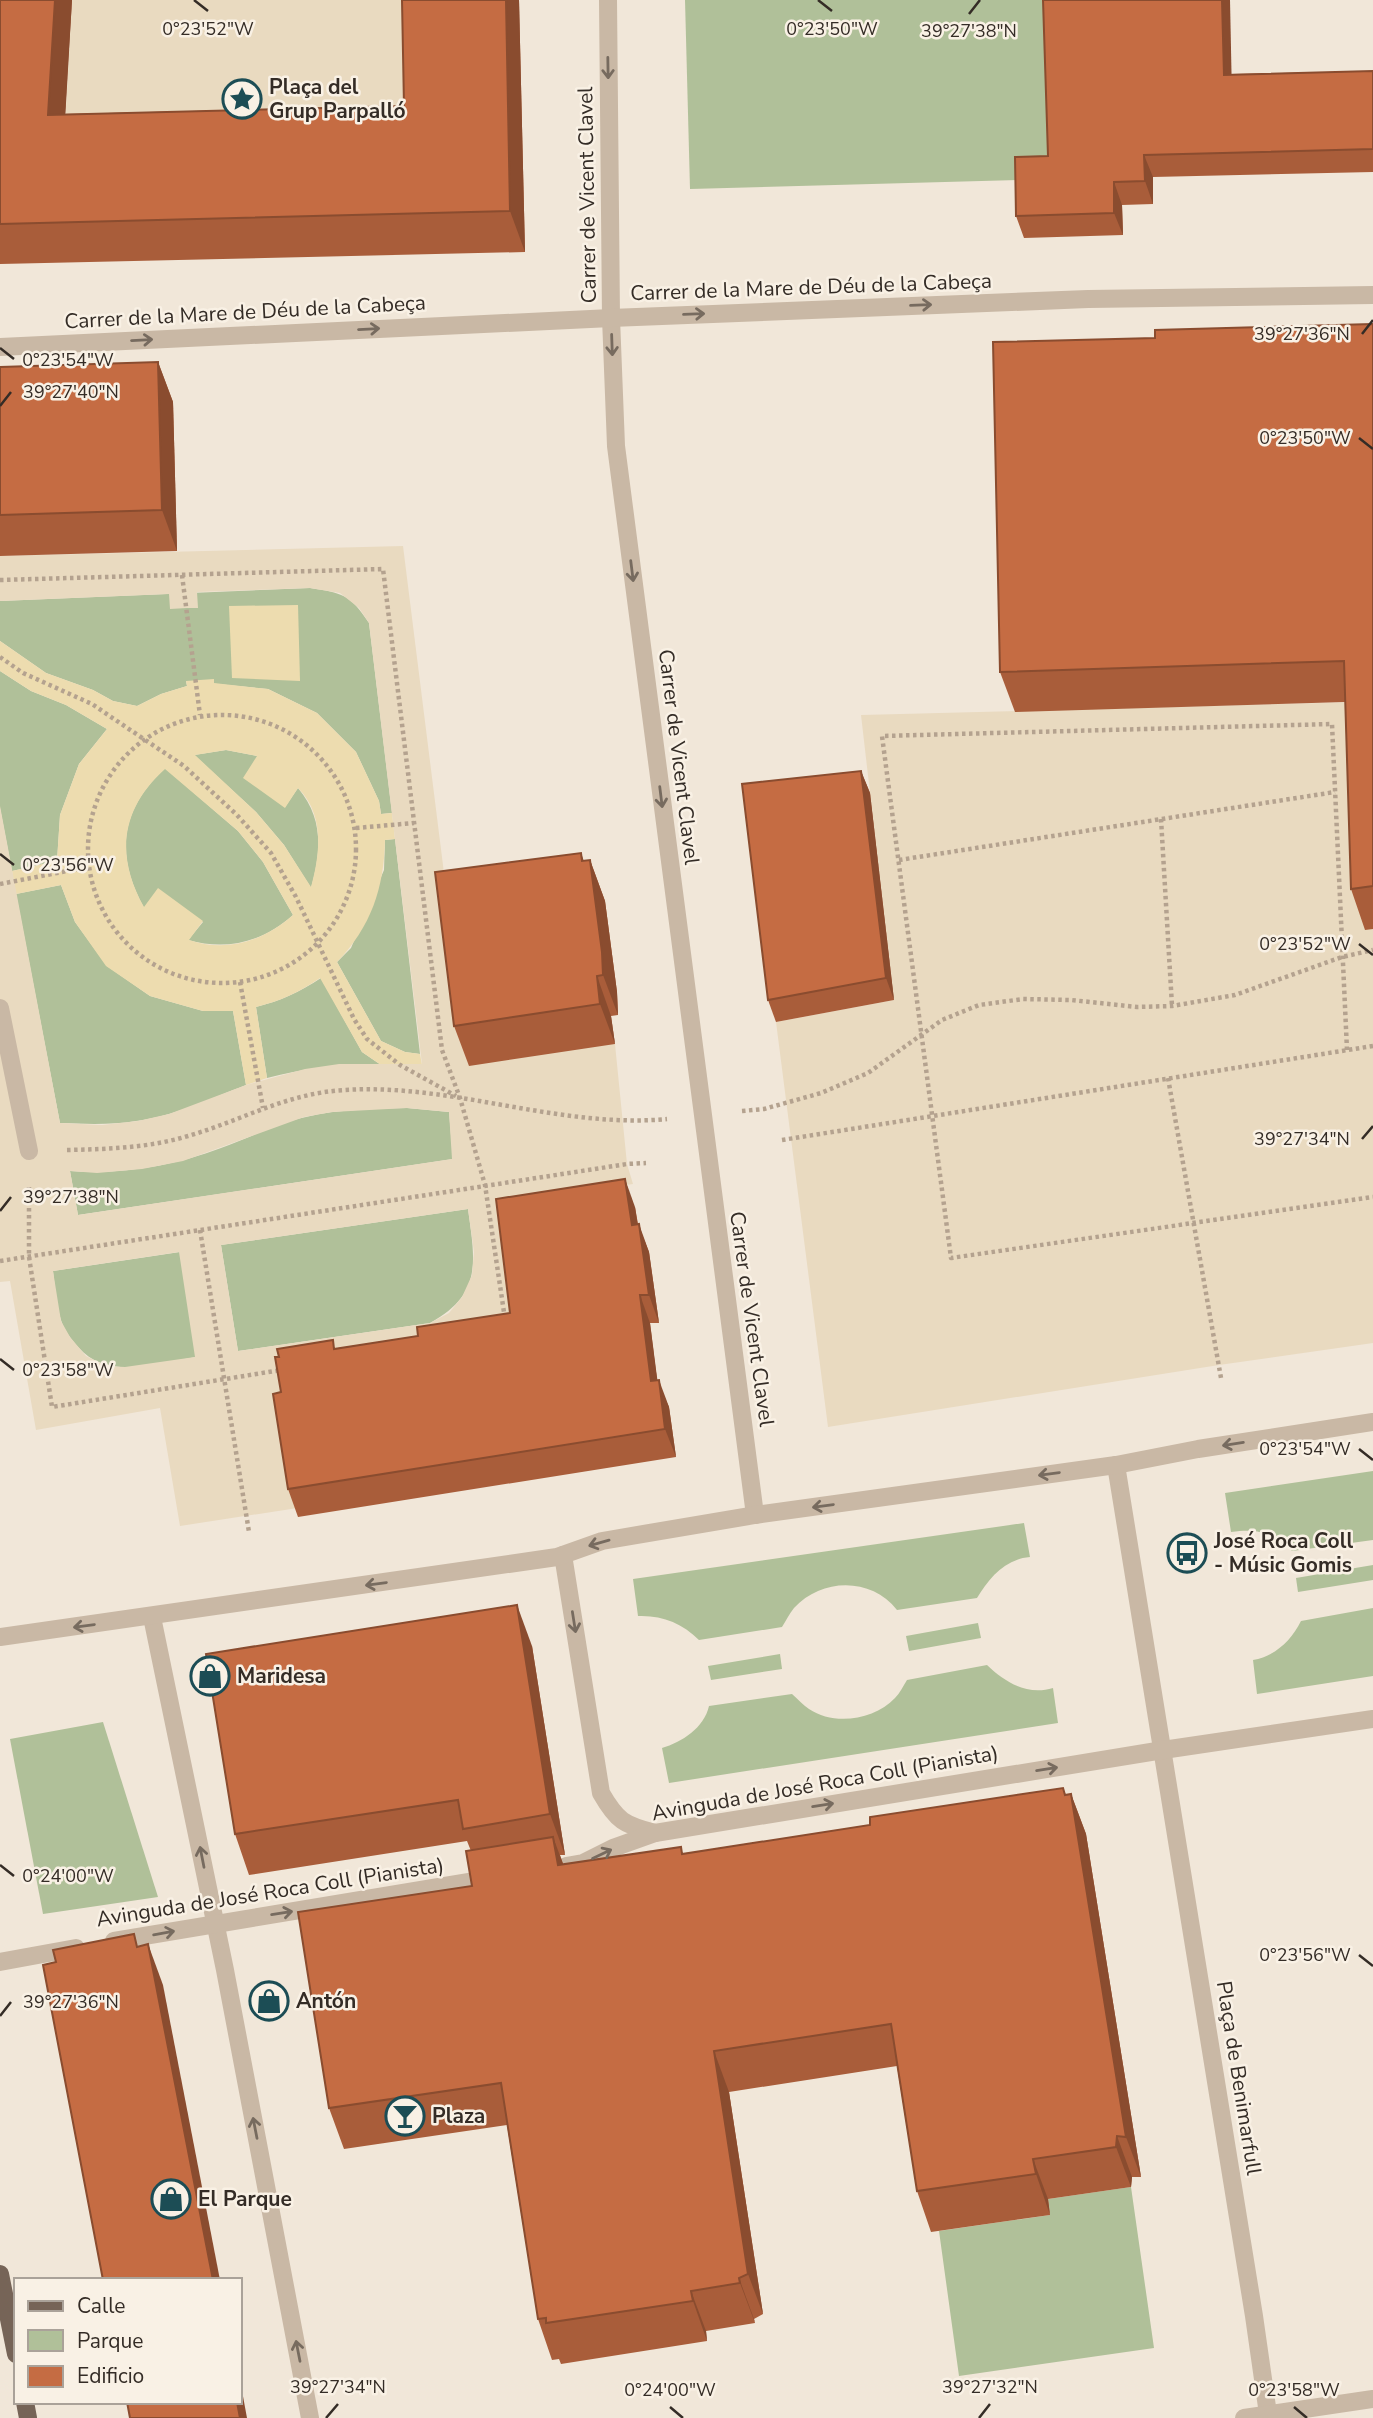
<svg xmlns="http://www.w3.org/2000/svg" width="1373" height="2418" font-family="'Nunito Sans',sans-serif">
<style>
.green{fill:#b0c099}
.sand{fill:#eddcaf;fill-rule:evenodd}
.plaza{fill:#e9dac0;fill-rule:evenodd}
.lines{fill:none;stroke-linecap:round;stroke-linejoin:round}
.path{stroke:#b4a28f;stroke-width:4.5;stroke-dasharray:3.5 3.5;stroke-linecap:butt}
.minor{stroke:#c9b8a5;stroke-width:18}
.major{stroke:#766457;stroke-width:18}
.wall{fill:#a95d3a}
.shaded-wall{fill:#8a4c2f}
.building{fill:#c56c43;stroke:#8a4c2f;stroke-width:2}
.oneway{stroke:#776b5f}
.ticks{fill:none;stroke:#342c26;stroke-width:2.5}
.labels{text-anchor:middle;stroke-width:5;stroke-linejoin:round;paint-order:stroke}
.poi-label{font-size:21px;font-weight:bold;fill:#342c26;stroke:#f9f1e5;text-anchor:start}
.street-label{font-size:21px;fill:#342c26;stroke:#f9f1e5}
.ticks-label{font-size:18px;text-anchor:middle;fill:#342c26;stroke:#f9f1e5;stroke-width:5;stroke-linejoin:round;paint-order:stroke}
</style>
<rect width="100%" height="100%" fill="#f1e7d9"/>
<g class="green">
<path d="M685,0H1051L1056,179L690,189Z"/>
<path d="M310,588C342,593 350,594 369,623L392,813L381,814L379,801L356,752L317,713L268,689L186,681L187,686L161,694L137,706L113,701L93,690L46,673L0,641V601Z"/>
<path d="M0,671L31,691L66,705L107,729L79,764L60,815L57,861L12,871L0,808Z"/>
<path d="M226,750L257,756L285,807L298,788C324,819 321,852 311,888L284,845L256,812L194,755Z"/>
<path d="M165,768L238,831L263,862L293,915C263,942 227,951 188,940L203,922L144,908C115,855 120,810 165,768Z"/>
<path d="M395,839L420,1054L405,1052L381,1041L337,962L351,948L384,870L385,840Z"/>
<path d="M61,885L75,922L107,966L150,996L203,1011H233L246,1085C210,1099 175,1116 136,1121C111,1125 86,1124 60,1123L16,894Z"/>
<path d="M321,978L362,1052L381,1065C338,1064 308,1068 267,1078L256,1007C280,1001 300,992 321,978Z"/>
<path d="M407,1108L449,1112L453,1159L78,1215L70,1171C122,1175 172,1166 221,1148C249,1138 277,1123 306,1117C339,1109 373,1109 407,1108Z"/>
<path d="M468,1209C475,1261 483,1294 430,1323L238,1351L221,1245Z"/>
<path d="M180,1252L196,1357C156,1363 108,1381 78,1347C71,1339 64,1330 61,1320C56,1304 55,1287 53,1271Z"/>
<path d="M1373,1471V1540L1292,1551C1270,1533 1260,1528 1231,1532L1225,1493Z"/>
<path d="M1024,1523L1030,1557C1005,1559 989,1578 977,1598L897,1610C871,1577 822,1578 794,1608C789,1614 786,1621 782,1627L699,1640C682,1623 662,1615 638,1616L633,1579Z"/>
<path d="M1373,1565V1580L1298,1592L1296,1578Z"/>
<path d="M1373,1608V1676L1257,1694L1253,1660C1275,1656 1291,1641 1301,1621Z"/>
<path d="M978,1623L981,1638L909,1651L906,1636Z"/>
<path d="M780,1654L782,1669L711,1680L708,1666Z"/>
<path d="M987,1665C1005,1682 1027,1696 1053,1688L1058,1723L669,1783L662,1748C682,1742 704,1728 709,1706L792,1694C798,1699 803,1705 809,1709C834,1726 874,1720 895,1698C900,1693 903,1686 907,1680Z"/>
<path d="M103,1722L158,1897L43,1914L10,1739Z"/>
<path d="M1131,2187L1154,2348L959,2376L939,2231L1050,2215L1048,2199Z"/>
</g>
<g class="sand">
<path d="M298,605L300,681L232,678L229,606Z"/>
<path d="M0,641L46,673L93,690L113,701L137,706L161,694L187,686L186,681L214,679V683L268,689L317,713L356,752L379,801L381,814L392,813L395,839L385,840C384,888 371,927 337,962L381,1041L405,1052L420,1054L422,1065H381L362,1052L320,978C300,992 280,1001 256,1007L267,1078L246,1085L233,1011H203L150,996L106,966L75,922L61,885L16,894L12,871L57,861L60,815L79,764L107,729L66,705L31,691L0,671ZM226,750L257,756L243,778L285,808L298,788C325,815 320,854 311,887L284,845L256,812L195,755ZM165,769L238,831L263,862L293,915C264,941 226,953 189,940L203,921L158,888L144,907C115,855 121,809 165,769Z"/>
</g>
<g class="plaza">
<path d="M72,0H416L418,134L64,143Z"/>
<path d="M403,546L449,913L615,1044L627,1164L633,1184L511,1203L529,1348L304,1507L180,1526L160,1408L36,1430L10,1281L0,1282V806L60,1123L102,1125L138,1121L169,1114L246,1085L305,1069L339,1064H422L369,623L359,608L340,593L310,588L197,592L198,608H187L170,609L169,594L0,601V556ZM407,1108L449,1112L452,1159L78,1215L70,1171L97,1173L142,1169L183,1161L304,1117L332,1112ZM468,1209L474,1252L472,1275L462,1297L449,1313L430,1323L238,1351L221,1245ZM179,1252L195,1357L125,1367L106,1366L86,1356L70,1337L61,1321L53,1271Z"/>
<path d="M1359,702L1365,929H1373V1343L1219,1365L828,1427L776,1022L894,1000L861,715Z"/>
</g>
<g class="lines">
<g class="path">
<path d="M182,575L200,715"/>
<path d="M0,580L383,569L442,1050L460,1098L485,1185L505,1319"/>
<path d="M0,657L23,673L92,704L117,721L184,766L237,815L271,853L296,897L354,1019L367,1039L400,1065L456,1096"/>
<circle cx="222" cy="849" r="134"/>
<path d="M1161,819L1172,1006"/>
<path d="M356,828L414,823"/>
<path d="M899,860L1335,792"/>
<path d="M0,884L88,867"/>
<path d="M240,982L263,1108"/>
<path d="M1347,1050L1332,724L882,736L951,1258L1373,1197"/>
<path d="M1168,1078L1221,1378"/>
<path d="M742,1111L764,1109L821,1093L868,1073L942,1020L979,1005L1023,999L1071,1000L1137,1007L1172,1006L1235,995L1342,957L1373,950"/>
<path d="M782,1140L1373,1046"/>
<path d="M67,1150C109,1149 148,1148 188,1136C243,1120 287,1093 345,1090C453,1083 559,1129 667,1119"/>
<path d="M29,1187V1257L52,1407L281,1370"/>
<path d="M200,1230L249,1532"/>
<path d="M0,1261L627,1164L646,1163"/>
</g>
<g class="minor">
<path d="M608,0L611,318L616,446L755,1515"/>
<path d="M0,347L611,318L1088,299L1373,295"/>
<path d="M0,1008L29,1151"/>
<path d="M1116,1465L1254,2316L1268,2414"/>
<path d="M563,1555L601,1793C617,1821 624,1825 655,1833"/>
<path d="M152,1617L225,1970L310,2418"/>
<path d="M0,1637L557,1557L602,1541L755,1515L1116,1465L1198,1449L1373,1422"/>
<path d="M566,1866L583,1863L613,1848L655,1833L1163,1750L1373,1719"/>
<path d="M114,1941L493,1878"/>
<path d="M0,1962L76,1948"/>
<path d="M1244,2418L1373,2399"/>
</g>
<g class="major">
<path d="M0,2274L16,2354"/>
<path d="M25,2402L28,2418"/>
</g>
</g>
<g class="wall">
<path d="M0,0H72L65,114L404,106L402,0H519L525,252L0,264Z"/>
<path d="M1373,71V172L1153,177V204L1122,205L1123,235L1024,238L1016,216L1048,156L1232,74Z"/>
<path d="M1373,324V929L1365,930L1351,889L1345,702L1015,712L1000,672L1155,338Z"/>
<path d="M158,362L173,402L177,551L0,556V367Z"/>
<path d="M861,771L870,793L894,1000L776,1022L768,1000Z"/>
<path d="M581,853L583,861L590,860L605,901L617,992L618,1015L611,1016L615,1044L469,1066L454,1026Z"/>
<path d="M635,1207L638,1224L649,1252L659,1323H650L657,1380L669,1407L676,1457L298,1517L288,1489L279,1357L418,1336L510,1313Z"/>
<path d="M532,1646L565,1855H560L563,1864L683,1854L870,1825L1063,1788L1065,1795L1071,1794L1086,1834L1141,2177H1132L1131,2187L1048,2199L1050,2215L931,2232L917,2191L897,2066L729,2092L763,2314L754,2319L755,2323L706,2331L707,2341L561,2364L559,2359L552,2360L538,2319L507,2125L344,2149L329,2108L472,1886L471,1851L467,1841L249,1875L235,1834Z"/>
</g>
<g class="shaded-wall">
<path d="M55,0H72L63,155L48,115Z"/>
<path d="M506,0H519L525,252L510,211Z"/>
<path d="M1222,0H1230L1232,97L1224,75Z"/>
<path d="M1144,155L1153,177V204L1145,181Z"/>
<path d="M1114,182L1122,205L1123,235L1114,213Z"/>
<path d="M158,362L173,402L177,551L162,510Z"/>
<path d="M861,771L870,793L894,1000L886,978Z"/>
<path d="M581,853L594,890L590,860L605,901L617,992L618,1015L603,975Z"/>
<path d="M597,976L611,1016L615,1044L600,1004Z"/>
<path d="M625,1179L635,1207L642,1253L632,1225Z"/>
<path d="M639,1224L649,1252L659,1323L649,1295Z"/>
<path d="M640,1295L650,1323L661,1408L651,1381Z"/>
<path d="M659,1380L669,1407L676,1457L665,1429Z"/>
<path d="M517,1605L532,1646L565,1855L550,1814Z"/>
<path d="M1063,1788L1076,1824L1071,1794L1086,1834L1141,2177L1126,2137Z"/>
<path d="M553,1837L568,1877L558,1865Z"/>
<path d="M148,1944L163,1985L220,2280H213Z"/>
<path d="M714,2051L729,2092L763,2314L748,2274Z"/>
<path d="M1117,2136L1132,2177L1131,2187L1116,2147Z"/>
<path d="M1033,2159L1048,2199L1050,2215L1036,2174Z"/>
<path d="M739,2278L754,2319L755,2323L740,2283Z"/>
<path d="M691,2291L706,2331L707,2341L693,2301Z"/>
<path d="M240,2380L247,2418H240L237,2402H240Z"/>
</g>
<g class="building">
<path d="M0,0H55L48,115L404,106L402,0H506L510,211L0,224Z"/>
<path d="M1043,0H1222L1224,75L1373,71V149L1144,155L1145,181L1114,182V213L1016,216L1015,157L1048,156Z"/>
<path d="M1373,324V886L1351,889L1344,661L1000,672L993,342L1155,338V330Z"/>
<path d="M158,362L162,510L0,515V367Z"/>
<path d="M861,771L886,978L768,1000L742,784Z"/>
<path d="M581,853L582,861L590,860L602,952L603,975L597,976L600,1004L454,1026L435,872Z"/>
<path d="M625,1179L632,1225L639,1224L649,1295H640L651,1381L659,1380L665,1429L288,1489L273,1394L281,1392L275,1357H279L277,1349L333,1340L334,1349L418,1336L417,1327L510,1313L496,1199Z"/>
<path d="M517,1605L550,1814L463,1829L458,1800L235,1834L206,1654Z"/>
<path d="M1063,1788L1065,1795L1071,1794L1126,2137L1117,2136L1116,2147L1033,2159L1036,2174L917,2191L891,2024L714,2051L748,2274L739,2278L740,2283L691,2291L693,2301L546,2323V2318L538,2319L501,2083L329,2108L298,1912L472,1886L466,1851L553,1837L558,1865L681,1847L682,1854L870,1825V1817Z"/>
<path d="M134,1934L137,1947L148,1944L213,2280H103L43,1965L56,1962L53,1950Z"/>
<path d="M127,2402H237L240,2418H130Z"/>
</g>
<defs><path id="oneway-shaft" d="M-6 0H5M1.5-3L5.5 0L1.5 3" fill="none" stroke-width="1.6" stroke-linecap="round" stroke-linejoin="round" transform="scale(1.75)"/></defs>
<g class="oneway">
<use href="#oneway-shaft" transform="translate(608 68) rotate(89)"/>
<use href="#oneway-shaft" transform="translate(921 305) rotate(-2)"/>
<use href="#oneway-shaft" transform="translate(694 314) rotate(-2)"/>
<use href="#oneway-shaft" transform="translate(369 329) rotate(-3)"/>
<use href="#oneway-shaft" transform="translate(142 340) rotate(-3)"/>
<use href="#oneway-shaft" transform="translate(612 345) rotate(88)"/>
<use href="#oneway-shaft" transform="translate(632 571) rotate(83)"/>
<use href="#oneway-shaft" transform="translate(661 797) rotate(83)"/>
<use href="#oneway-shaft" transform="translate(1233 1444) rotate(171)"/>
<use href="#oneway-shaft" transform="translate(1049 1474) rotate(172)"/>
<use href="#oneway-shaft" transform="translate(823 1506) rotate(172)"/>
<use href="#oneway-shaft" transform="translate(599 1543) rotate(164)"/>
<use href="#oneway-shaft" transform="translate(376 1584) rotate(172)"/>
<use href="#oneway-shaft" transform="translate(574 1622) rotate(81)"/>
<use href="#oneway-shaft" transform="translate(84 1626) rotate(172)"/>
<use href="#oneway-shaft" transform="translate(1047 1769) rotate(-9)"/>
<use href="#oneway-shaft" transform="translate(823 1805) rotate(-9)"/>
<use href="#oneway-shaft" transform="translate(602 1854) rotate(-26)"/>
<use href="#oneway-shaft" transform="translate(202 1857) rotate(-101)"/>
<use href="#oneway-shaft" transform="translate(282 1913) rotate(-9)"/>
<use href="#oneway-shaft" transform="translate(164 1933) rotate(-10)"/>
<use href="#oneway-shaft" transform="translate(255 2128) rotate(-101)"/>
<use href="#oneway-shaft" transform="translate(298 2351) rotate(-101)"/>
</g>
<path class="ticks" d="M194,0L208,11M818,0L832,11M969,14L980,0M1362,334L1373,320M0,348L14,359M0,406L11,392M1359,438L1373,449M0,854L14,865M1359,944L1373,955M1362,1139L1373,1126M0,1211L11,1197M0,1359L14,1370M1359,1449L1373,1460M0,1865L14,1876M1359,1955L1373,1966M0,2016L11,2002M670,2407L683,2418M1294,2407L1307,2418M326,2418L338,2404M979,2418L990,2404"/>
<defs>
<g id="sight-ring" transform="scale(2.0125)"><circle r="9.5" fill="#f9f1e5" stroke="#1c4d55" stroke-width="1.5"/><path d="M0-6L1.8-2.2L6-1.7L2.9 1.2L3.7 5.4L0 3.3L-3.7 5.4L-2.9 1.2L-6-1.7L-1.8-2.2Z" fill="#1c4d55"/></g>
<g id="bus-ring" transform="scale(2.0125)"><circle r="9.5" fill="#f9f1e5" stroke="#1c4d55" stroke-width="1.5"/><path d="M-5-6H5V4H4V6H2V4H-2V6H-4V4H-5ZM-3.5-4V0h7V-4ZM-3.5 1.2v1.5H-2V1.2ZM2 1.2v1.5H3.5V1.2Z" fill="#1c4d55"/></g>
<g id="shop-ring" transform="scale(2.0125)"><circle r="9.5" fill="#f9f1e5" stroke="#1c4d55" stroke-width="1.5"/><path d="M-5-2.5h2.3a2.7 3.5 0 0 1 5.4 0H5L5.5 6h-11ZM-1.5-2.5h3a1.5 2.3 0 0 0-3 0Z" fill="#1c4d55"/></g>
<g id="bar-ring" transform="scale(2.0125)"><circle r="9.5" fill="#f9f1e5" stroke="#1c4d55" stroke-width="1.5"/><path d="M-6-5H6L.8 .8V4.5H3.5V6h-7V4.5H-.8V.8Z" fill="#1c4d55"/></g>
</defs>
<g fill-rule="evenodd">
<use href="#sight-ring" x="242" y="99"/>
<use href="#bus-ring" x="1187" y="1553"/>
<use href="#shop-ring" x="210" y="1676"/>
<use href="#shop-ring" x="269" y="2001"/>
<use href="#bar-ring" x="405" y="2116"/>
<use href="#shop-ring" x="171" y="2199"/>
</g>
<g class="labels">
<g class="poi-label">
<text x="269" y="94">Plaça del<tspan x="269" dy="24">Grup Parpalló</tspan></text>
<text x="1214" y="1548">José Roca Coll<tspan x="1214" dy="24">- Músic Gomis</tspan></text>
<text x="237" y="1683">Maridesa</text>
<text x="296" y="2008">Antón</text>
<text x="432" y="2123">Plaza</text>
<text x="198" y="2206">El Parque</text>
</g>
<g class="street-label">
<text transform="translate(587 195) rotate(-91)" y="7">Carrer de Vicent Clavel</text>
<text transform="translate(811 287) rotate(-2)" y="7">Carrer de la Mare de Déu de la Cabeça</text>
<text transform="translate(245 312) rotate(-3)" y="7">Carrer de la Mare de Déu de la Cabeça</text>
<text transform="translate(679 757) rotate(83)" y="7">Carrer de Vicent Clavel</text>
<text transform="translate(752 1319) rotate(82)" y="7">Carrer de Vicent Clavel</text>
<text transform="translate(825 1783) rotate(-10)" y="7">Avinguda de José Roca Coll (Pianista)</text>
<text transform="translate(270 1892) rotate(-9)" y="7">Avinguda de José Roca Coll (Pianista)</text>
<text transform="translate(1239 2078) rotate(81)" y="7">Plaça de Benimarfull</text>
</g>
</g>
<g class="ticks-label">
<text x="208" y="35">0°23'52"W</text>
<text x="832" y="35">0°23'50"W</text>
<text x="969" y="37">39°27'38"N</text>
<text x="1302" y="340">39°27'36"N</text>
<text x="68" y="366">0°23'54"W</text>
<text x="71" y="398">39°27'40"N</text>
<text x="1305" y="444">0°23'50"W</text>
<text x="68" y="871">0°23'56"W</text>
<text x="1305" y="950">0°23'52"W</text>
<text x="1302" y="1145">39°27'34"N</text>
<text x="71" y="1203">39°27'38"N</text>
<text x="68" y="1376">0°23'58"W</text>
<text x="1305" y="1455">0°23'54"W</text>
<text x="68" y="1882">0°24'00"W</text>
<text x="1305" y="1961">0°23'56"W</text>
<text x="71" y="2008">39°27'36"N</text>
<text x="338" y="2393">39°27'34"N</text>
<text x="990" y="2393">39°27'32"N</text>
<text x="670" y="2396">0°24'00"W</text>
<text x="1294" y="2396">0°23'58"W</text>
</g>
<rect x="14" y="2278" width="228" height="126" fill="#f9f1e5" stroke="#aaa299" stroke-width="2"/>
<rect x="28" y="2301" width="35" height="10" fill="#766457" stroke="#aaa299" stroke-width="2"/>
<text x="77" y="2313" font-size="21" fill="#342c26">Calle</text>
<rect x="28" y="2330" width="35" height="21" fill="#b0c099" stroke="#aaa299" stroke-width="2"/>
<text x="77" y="2348" font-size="21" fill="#342c26">Parque</text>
<rect x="28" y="2366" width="35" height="21" fill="#c56c43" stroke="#aaa299" stroke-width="2"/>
<text x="77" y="2383" font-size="21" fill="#342c26">Edificio</text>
</svg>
